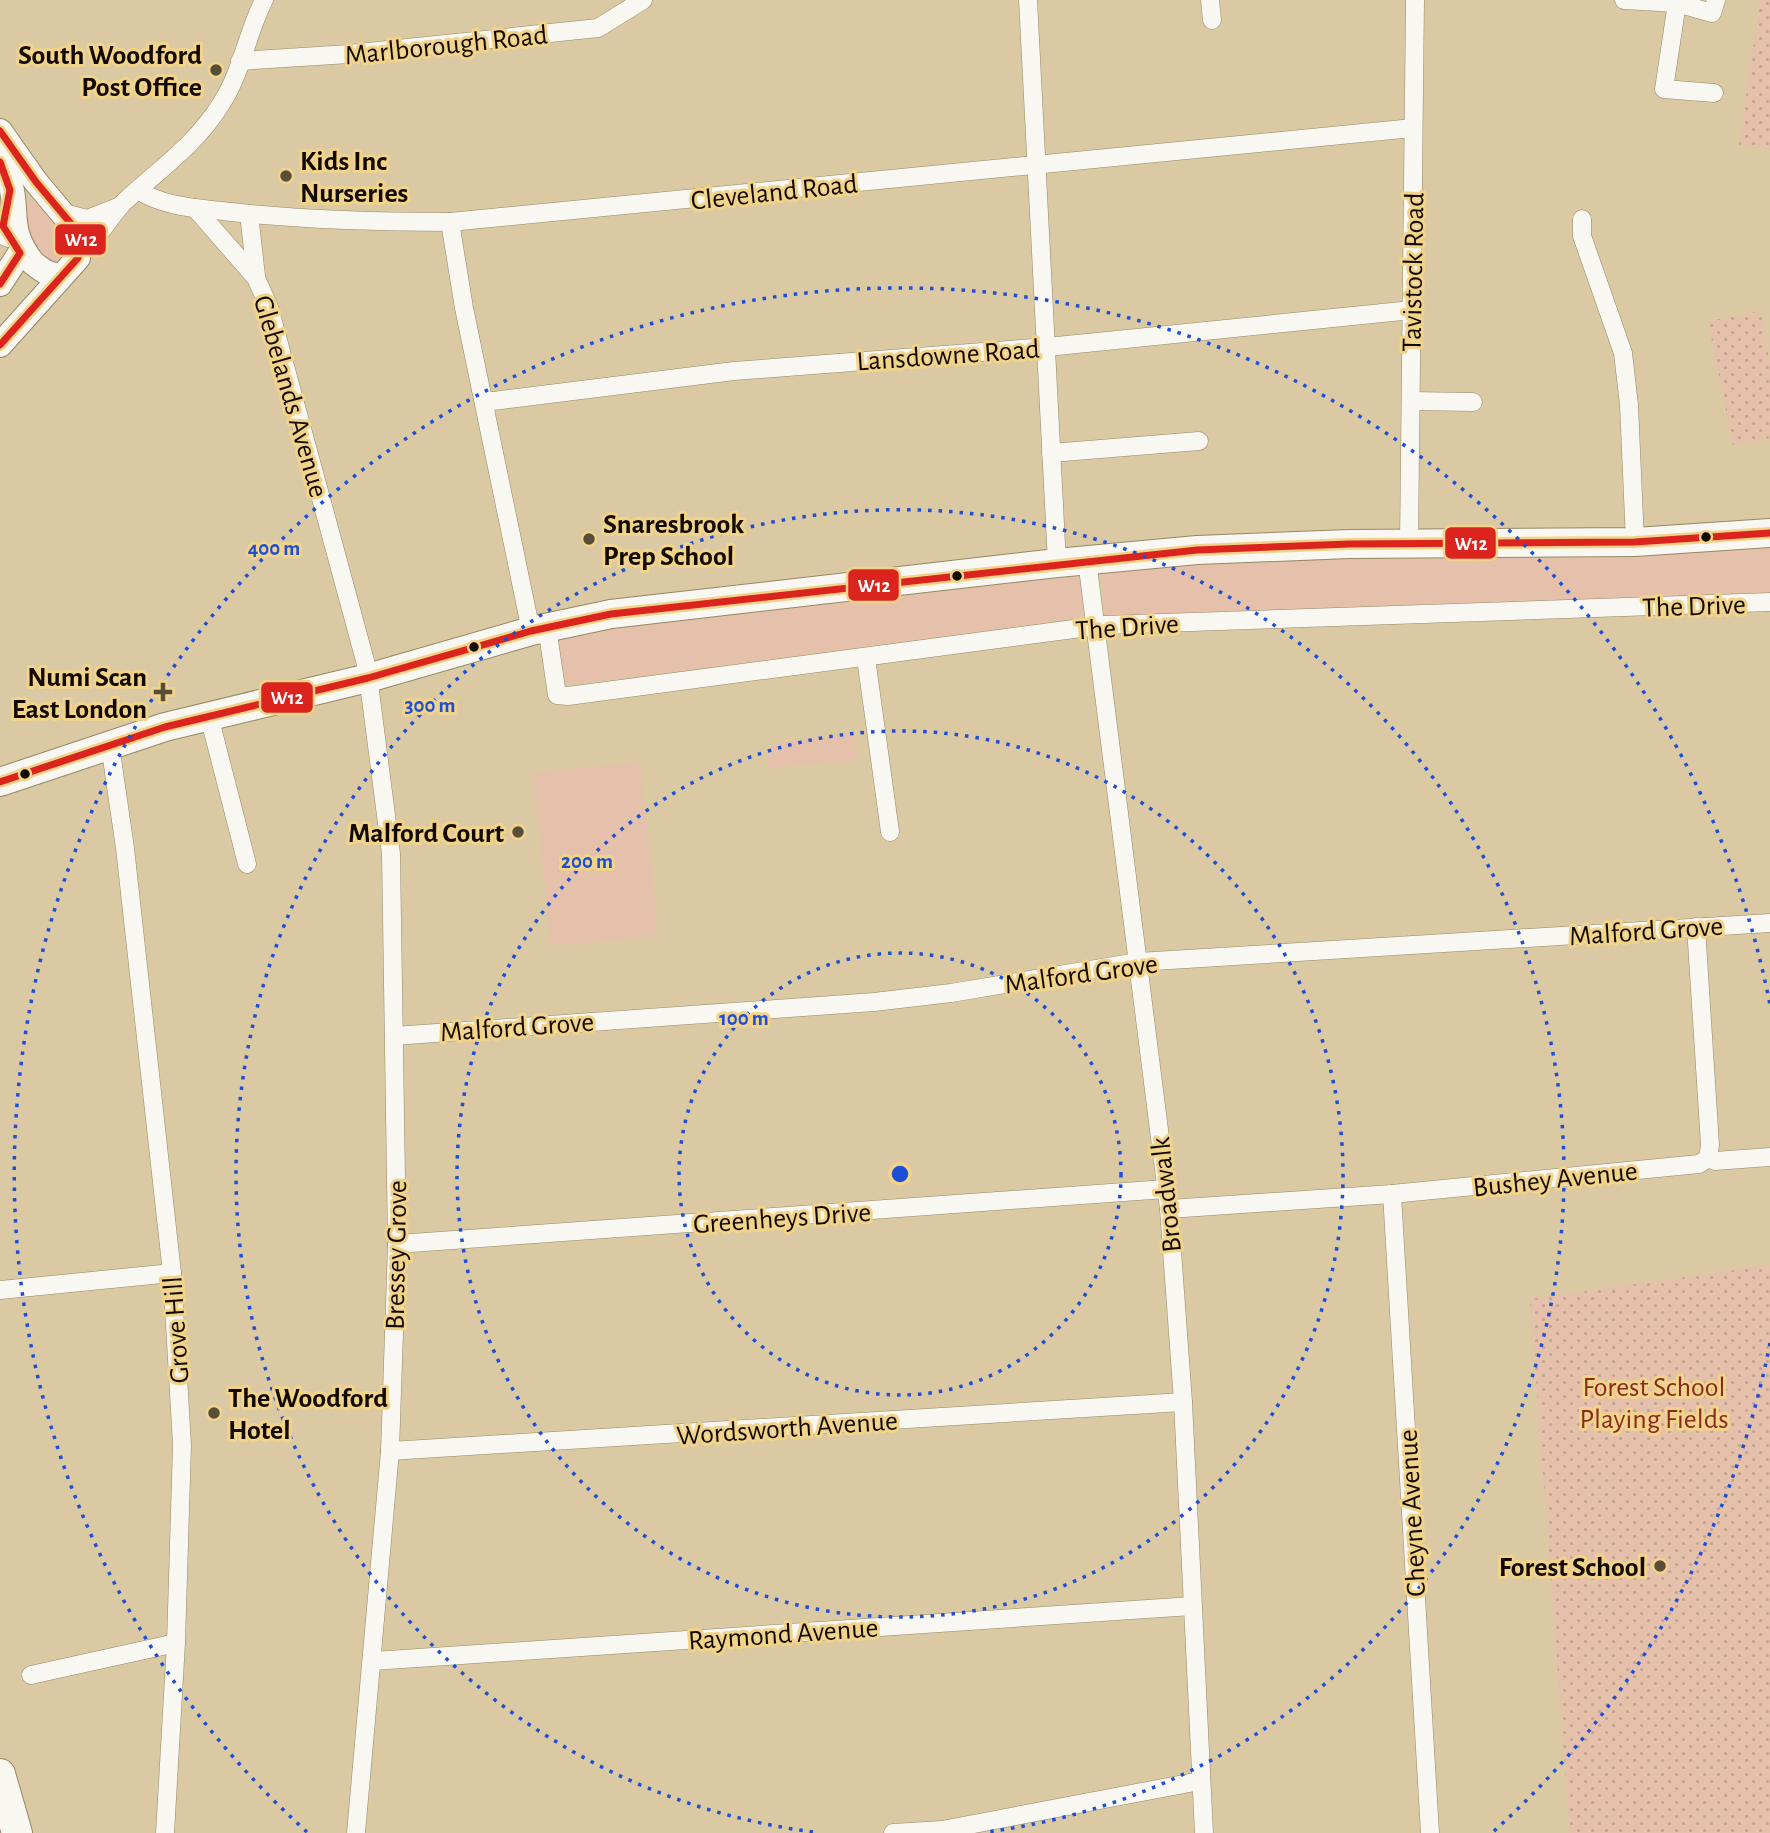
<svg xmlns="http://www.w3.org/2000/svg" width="1770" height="1833" font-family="'Alegreya Sans',sans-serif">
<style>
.grass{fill:#e5c1ab}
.park{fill:url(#park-dots)}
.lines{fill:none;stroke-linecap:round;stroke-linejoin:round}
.minor-casing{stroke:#958867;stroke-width:19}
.secondary-casing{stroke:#958867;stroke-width:26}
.primary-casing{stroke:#958867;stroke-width:30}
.trunk-casing{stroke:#958867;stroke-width:32}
.minor{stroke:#f9f7f1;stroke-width:18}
.secondary{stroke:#f9f7f1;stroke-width:24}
.primary{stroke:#f9f7f1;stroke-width:28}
.trunk{stroke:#f9f7f1;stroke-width:30}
.bus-1-casing{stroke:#f2d38a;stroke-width:12}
.bus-1{stroke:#dc241f;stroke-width:7}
.ring{fill:none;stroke:#1d4ed8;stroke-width:3.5;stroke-dasharray:3.5 7}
.poi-dot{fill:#584d39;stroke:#f2d38a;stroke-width:2.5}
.bus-dot{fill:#120a00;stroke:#f2d38a;stroke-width:2.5}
.labels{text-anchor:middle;stroke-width:6;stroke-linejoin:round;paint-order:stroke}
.street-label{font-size:28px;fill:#120a00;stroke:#f2d38a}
.poi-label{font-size:28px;font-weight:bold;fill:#120a00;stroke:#f2d38a;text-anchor:end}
.park-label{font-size:28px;fill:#882923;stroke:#f2d38a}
.centre{fill:#1d4ed8;stroke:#f2d38a;stroke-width:3.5}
.ring-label{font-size:21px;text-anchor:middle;font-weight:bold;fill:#1d4ed8;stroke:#f2d38a;stroke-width:6;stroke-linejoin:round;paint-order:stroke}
.line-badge{stroke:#f2d38a;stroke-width:2.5}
.badge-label{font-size:19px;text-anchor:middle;font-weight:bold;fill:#fff}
</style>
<defs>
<pattern id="park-dots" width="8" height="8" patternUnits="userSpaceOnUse" patternTransform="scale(1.75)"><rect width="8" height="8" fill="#e5c1ab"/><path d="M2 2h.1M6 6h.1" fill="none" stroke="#c3a491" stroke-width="1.8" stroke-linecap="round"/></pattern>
</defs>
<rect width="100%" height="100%" fill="#dac9a2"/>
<g class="grass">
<path d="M26,199L42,203L72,236L65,260L47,263L12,212Z"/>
<path d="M1770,543V593L1106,616L1101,574L1115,573V569L1197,561L1699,549L1700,554L1764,547Z"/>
<path d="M1076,575L1077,581H1081L1085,612L1078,619L571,685L562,680L558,640L562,634L949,586L951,591Z"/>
<path d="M853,733L858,759L768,768V752L773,744Z"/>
<path d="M640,762L658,935L551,946L533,773Z"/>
</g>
<g class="park">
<path d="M1760,0H1770V150L1739,145Z"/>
<path d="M1761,311L1770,365V438L1733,445L1708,321Z"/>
<path d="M1770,1265V1833H1570L1530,1299Z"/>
</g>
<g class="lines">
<g class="minor-casing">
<g id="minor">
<path d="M1028,0L1057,563"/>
<path d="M1210,0L1212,20"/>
<path d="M1624,0L1677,3L1664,89L1714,93"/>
<path d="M1678,0L1677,3L1712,13L1716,0"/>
<path d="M240,61L349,54L598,28L643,0"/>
<path d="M138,190C166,208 198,208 231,212C304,220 376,222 450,222L1413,128"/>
<path d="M195,208L256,278L269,307L367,668L391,854L397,1244L390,1451L356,1833"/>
<path d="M64,213L87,219L120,206"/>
<path d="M249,214L256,276"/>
<path d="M1582,219V236L1623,353L1629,405L1635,542"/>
<path d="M450,222L464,308L531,631"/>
<path d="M0,234L8,238"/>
<path d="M81,251C102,235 107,220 123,203C157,171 196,145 221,104C242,72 247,33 264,0"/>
<path d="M1411,401L1473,402"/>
<path d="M485,402L734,371L1047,347L1412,310"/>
<path d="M1051,453L1199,441"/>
<path d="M1409,543L1415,0"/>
<path d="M1087,560L1169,1209L1183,1402L1204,1833"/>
<path d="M547,627L557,695L568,696L1104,625L1770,602"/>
<path d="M866,658L890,832"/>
<path d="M209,716L247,864"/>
<path d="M110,745L125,848L172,1273L182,1445L176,1643L165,1833"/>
<path d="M394,1036L874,1002L951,993L1138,962L1770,923"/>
<path d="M1708,1158L1715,1161L1770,1157"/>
<path d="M1392,1194L1430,1833"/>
<path d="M1169,1209L1392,1194L1699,1164L1708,1158L1710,1145L1696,927"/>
<path d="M397,1244L1166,1189"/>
<path d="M0,1290L172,1273"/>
<path d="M390,1451L1183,1402"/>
<path d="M373,1661L1192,1606"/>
<path d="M31,1675L176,1643"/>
<path d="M893,1833L942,1830L1200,1781"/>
</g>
</g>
<g class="secondary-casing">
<g id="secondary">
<path d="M0,131L36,182L78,232L81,241L78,258L0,345"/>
<path d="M0,162C27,205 0,221 33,263C42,270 49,276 62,275"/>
<path d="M0,284L20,253"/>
</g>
</g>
<g class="primary-casing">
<path id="primary" d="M0,782L165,727L368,678L531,631L611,614L1057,563L1197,550L1349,544L1635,542L1770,533"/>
</g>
<g class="trunk-casing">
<path id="trunk" d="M0,1774L17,1833"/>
</g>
<use href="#minor" class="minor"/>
<use href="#secondary" class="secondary"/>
<use href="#primary" class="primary"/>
<use href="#trunk" class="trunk"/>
<g class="bus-1-casing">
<g id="bus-1">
<path d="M0,131L36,182L78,232L81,241L78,258L0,345"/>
<path d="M0,162L10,190L3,226L20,253L0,284"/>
<path d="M0,782L165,727L368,678L531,631L611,614L1197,550L1349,544L1635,542L1770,533"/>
</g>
</g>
<use href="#bus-1" class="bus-1"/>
</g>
<g class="ring">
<circle cx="900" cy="1174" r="221"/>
<circle cx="900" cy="1174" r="443"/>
<path d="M813 1832A664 664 0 1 1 987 1832"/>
<path d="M1770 1343A886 886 0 0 1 1493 1832M307 1832A886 886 0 1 1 1770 1005"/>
</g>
<g class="poi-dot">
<circle cx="216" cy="70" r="7"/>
<circle cx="286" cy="176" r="7"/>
<circle cx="589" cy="539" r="7"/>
<path d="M159.5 681.5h7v7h7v7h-7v7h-7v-7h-7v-7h7z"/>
<circle cx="518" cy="832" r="7"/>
<circle cx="214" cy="1413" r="7"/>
<circle cx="1660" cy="1566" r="7"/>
</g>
<g class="bus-dot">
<circle cx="1706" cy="537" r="6"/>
<circle cx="957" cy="576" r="6"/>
<circle cx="474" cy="647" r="6"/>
<circle cx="25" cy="774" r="6"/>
</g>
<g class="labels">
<g class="street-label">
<text transform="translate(446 44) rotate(-6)" y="10">Marlborough Road</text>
<text transform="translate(774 191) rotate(-6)" y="10">Cleveland Road</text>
<text transform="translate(1412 272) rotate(-89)" y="10">Tavistock Road</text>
<text transform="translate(948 354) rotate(-4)" y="10">Lansdowne Road</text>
<text transform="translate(292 396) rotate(74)" y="10">Glebelands Avenue</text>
<text transform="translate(1694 605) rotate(-2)" y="10">The Drive</text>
<text transform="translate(1127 626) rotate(-4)" y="10">The Drive</text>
<text transform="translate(1646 930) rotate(-4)" y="10">Malford Grove</text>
<text transform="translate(1081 973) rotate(-8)" y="10">Malford Grove</text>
<text transform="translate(517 1026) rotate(-4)" y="10">Malford Grove</text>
<text transform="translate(1555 1178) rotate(-6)" y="10">Bushey Avenue</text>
<text transform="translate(1165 1195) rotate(-96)" y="10">Broadwalk</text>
<text transform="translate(782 1217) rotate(-4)" y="10">Greenheys Drive</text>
<text transform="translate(395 1255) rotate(-89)" y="10">Bressey Grove</text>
<text transform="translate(175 1330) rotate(-94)" y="10">Grove Hill</text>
<text transform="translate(787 1427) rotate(-4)" y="10">Wordsworth Avenue</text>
<text transform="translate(1411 1513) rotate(-93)" y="10">Cheyne Avenue</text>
<text transform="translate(783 1633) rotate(-4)" y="10">Raymond Avenue</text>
</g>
<g class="poi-label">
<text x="202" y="64">South Woodford<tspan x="202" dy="32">Post Office</tspan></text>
<text x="300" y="170" text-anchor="start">Kids Inc<tspan x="300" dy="32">Nurseries</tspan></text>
<text x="603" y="533" text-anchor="start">Snaresbrook<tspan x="603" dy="32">Prep School</tspan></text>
<text x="147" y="686">Numi Scan<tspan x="147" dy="32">East London</tspan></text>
<text x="504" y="842">Malford Court</text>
<text x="228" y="1407" text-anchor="start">The Woodford<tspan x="228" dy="32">Hotel</tspan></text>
<text x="1646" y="1576">Forest School</text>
</g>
<g class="park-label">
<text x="1654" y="1396">Forest School<tspan x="1654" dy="32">Playing Fields</tspan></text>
</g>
</g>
<circle cx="900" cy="1174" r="10" class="centre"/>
<g class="ring-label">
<text x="274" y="555">400 m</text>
<text x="430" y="712">300 m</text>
<text x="587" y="868">200 m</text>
<text x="744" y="1025">100 m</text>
</g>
<g class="line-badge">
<rect x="54" y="223" width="53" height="33" rx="7" fill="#dc241f"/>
<rect x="1444" y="526" width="53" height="34" rx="7" fill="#dc241f"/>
<rect x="847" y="568" width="53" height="34" rx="7" fill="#dc241f"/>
<rect x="260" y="681" width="54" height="33" rx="7" fill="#dc241f"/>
</g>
<g class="badge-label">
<text x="81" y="246">W12</text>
<text x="1471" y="550">W12</text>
<text x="874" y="592">W12</text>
<text x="287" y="704">W12</text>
</g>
</svg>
